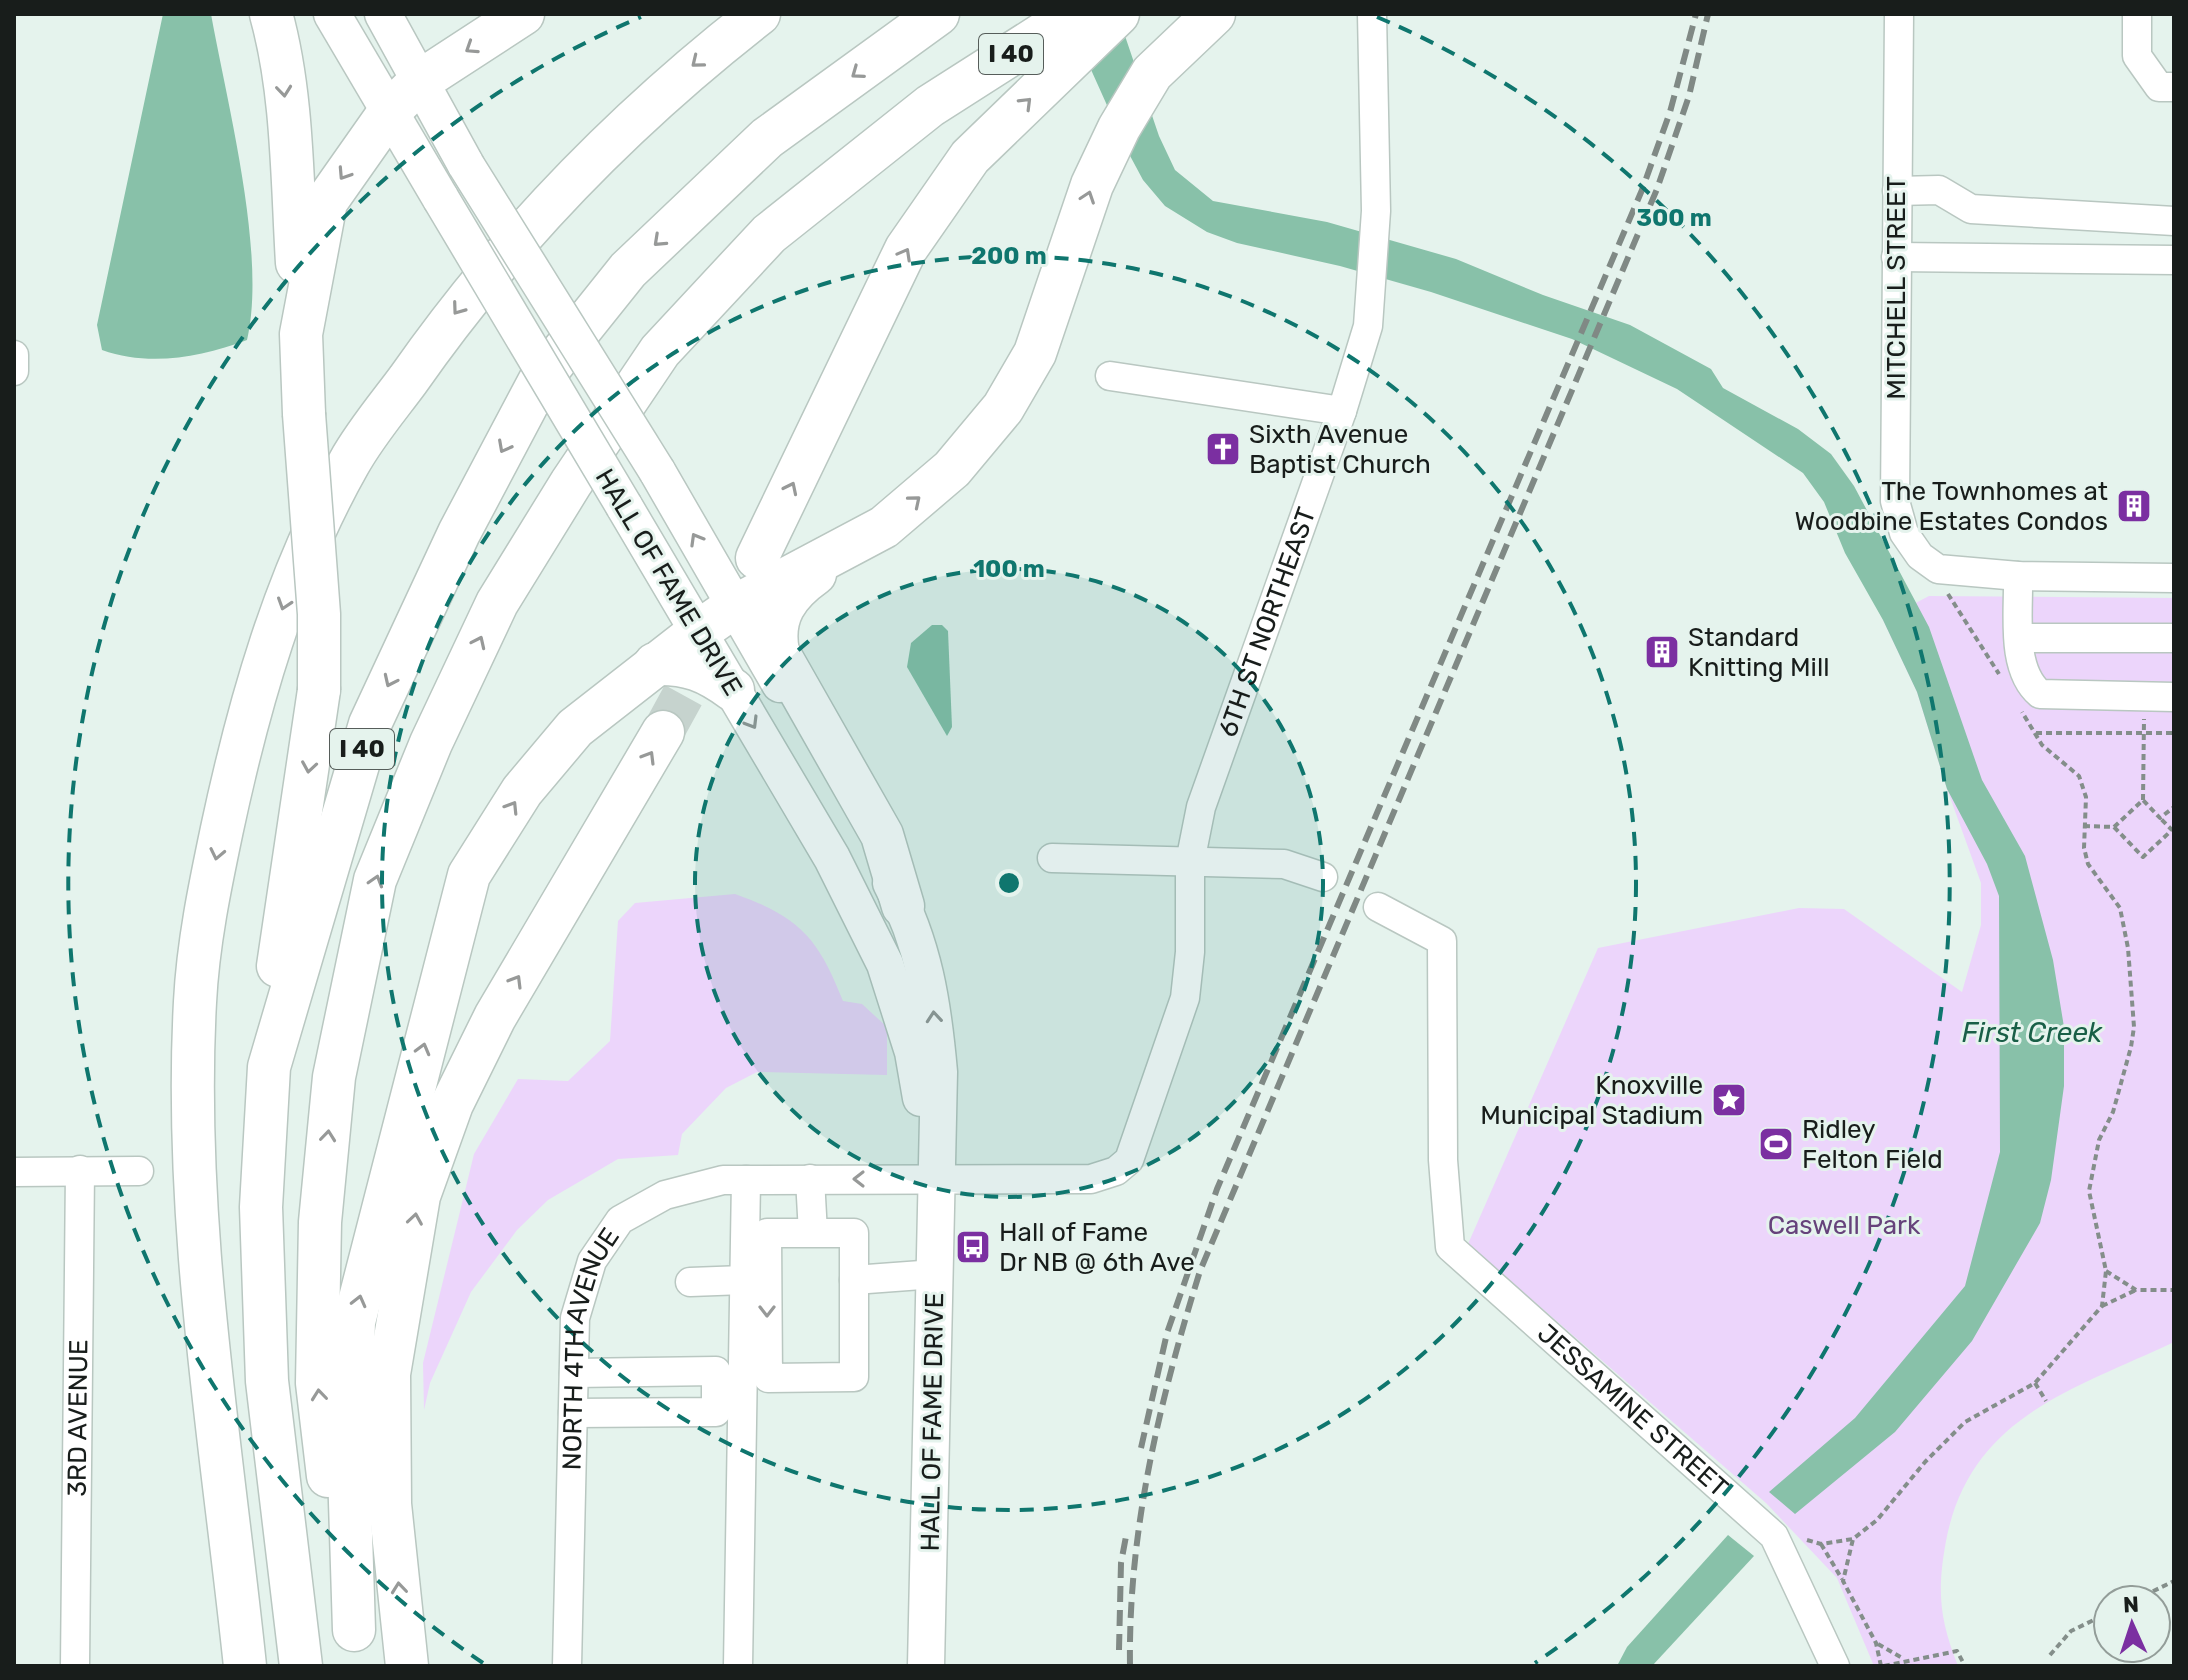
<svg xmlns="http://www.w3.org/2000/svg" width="2188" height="1680" font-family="Rubik,sans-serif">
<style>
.green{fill:#ecd5fb}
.water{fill:#88c1a9}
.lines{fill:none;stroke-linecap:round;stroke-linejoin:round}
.highway-tunnel{stroke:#c6d3ce;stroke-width:42;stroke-dasharray:42 21;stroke-linecap:butt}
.minor-casing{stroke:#b9c7c1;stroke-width:31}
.major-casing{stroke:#b9c7c1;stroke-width:39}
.highway-casing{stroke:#b9c7c1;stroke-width:45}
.path{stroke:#848e8a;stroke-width:4;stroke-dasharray:6 4;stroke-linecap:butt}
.minor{stroke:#fff;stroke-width:28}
.major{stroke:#fff;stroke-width:36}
.highway{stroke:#fff;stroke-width:42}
.rail{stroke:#808985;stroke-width:6;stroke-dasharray:16 8;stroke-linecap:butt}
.major-bridge-casing{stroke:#b9c7c1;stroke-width:39;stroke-linecap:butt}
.highway-bridge-casing{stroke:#b9c7c1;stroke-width:45;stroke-linecap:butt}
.major-bridge{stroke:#fff;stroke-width:36}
.highway-bridge{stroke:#fff;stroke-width:42}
.oneway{stroke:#979998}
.ring{fill:none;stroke:#0f766e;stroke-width:4;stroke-dasharray:14 10}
.labels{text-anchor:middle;stroke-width:6;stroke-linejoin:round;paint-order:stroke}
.shield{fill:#e5f3ed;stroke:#565d5a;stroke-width:2}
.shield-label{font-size:24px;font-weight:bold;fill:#181d1b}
.street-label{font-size:26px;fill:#181d1b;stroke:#e5f3ed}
.poi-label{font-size:26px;fill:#181d1b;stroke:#e5f3ed;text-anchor:start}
.park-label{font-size:26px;fill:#66427b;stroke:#e5f3ed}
.water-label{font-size:28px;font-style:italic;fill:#195f47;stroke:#e5f3ed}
.centre{fill:#0f766e;stroke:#e5f3ed;stroke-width:4}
.ring-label{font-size:24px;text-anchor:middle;font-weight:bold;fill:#0f766e;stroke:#e5f3ed;stroke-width:6;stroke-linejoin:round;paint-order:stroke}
</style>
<rect width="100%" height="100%" fill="#e5f3ed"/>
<g class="green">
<path d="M1929,596L2174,598V1342C2073,1390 1970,1416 1946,1541C1937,1590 1939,1618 1958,1666H1874L1837,1578L1766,1503L1468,1244L1598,948L1799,908L1844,909L1962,992L1981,925V883L1947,789L1917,692L1883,620Z"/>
<path d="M735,894C800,917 818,938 843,1001L862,1004L887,1027V1075L757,1072L726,1088L682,1134L678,1155L618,1159L548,1200L517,1230L471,1292L430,1383L424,1410L423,1363L474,1154L518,1079L568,1081L610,1041L618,921L635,903Z"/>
</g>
<g class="water">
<path d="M163,14H211C227,103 267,255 247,340C201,357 150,367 102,350L97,325Z"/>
<path d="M1066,14L1124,33L1159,136L1175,170L1213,201L1327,222L1456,259L1543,295L1630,325L1711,369L1723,388L1798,429L1831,454L1854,486L1929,627L1982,780L2025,856L2053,960L2064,1027V1086L2051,1180L2040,1223L1972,1341L1895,1432L1795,1514L1769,1492L1855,1418L1965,1286L2000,1152L1999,896L1987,864L1947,789L1917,692L1883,620L1845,553L1824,502L1803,473L1677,389L1572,339L1431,292L1340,266L1237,243L1207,232L1165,206L1143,180L1128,152Z"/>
<path d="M932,625H942L948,631L952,727L947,736L907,667L911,643Z"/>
<path d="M1728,1535L1754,1556L1652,1666H1617L1627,1647Z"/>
</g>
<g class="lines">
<path class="highway-tunnel" d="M663,732L714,639"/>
<g class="minor-casing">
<g id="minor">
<path d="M1899,14L1895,501L1904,533L1920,556L1938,569L2018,576L2174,578"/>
<path d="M2137,14V56L2159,87H2174"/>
<path d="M1897,191L1939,190L1971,209L2174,221"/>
<path d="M1896,257L2174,260"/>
<path d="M14,355V371"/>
<path d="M1110,376L1342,411"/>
<path d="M2018,576C2019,612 2010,669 2040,694L2174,697"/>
<path d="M2020,638H2174"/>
<path d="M1052,858L1284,864L1323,877"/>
<path id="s1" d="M1378,907L1442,941L1443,1160L1450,1247L1774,1536L1835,1666"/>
<path d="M14,1172L139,1171"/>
<path d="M810,1179L813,1233H767L768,1378L854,1377V1233H813"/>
<path d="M854,1280L935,1274"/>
<path d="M690,1282L744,1280"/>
<path d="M573,1413L716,1412V1371L574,1373"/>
<path id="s2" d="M75,1666L80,1170"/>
<path id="s3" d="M567,1666L575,1318L592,1261L620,1220L665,1195L723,1180L1091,1179L1116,1171L1129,1160L1185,998L1190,952V862L1201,807L1342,411L1368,326L1376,211L1372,14"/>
<path d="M738,1666L746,1180"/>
</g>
</g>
<g class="major-casing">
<g id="major">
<path d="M332,14L441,199"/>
<path d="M383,14L466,165"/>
<path d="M657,471L780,684"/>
<path d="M624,506L832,858L885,964L913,1052L921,1098"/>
<path d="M891,883C924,944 933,1004 939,1072L926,1666"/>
</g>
</g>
<g class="highway-casing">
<g id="highway">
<path d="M271,14C293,93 292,181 297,263"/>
<path d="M304,414L301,334L326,202L390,111L420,81L523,14"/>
<path d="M757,558L906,249L970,157L1118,14"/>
<path d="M815,574C787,594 771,616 778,652L882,835L903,906"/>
<path d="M655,664C688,663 707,671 733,690"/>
<path d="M278,966L319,690"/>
<path d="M328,1476L317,1383L320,1222L334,1077L375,880L431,743L497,603L571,483L660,351L769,234L930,106L1049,30L1081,14"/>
<path d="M354,1630L349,1470L354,1322L469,875L522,791L575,728L698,632L735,606L884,527L952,469L1003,408L1035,353L1092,185L1119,128L1152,73L1214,14"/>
<path d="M245,1666C222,1446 183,1224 195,1002C198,943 210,886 222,829C249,703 285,576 349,463C365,434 388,407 408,380C506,240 624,119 759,14"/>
<path d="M301,1666L267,1381L261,1207L269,1067L370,724L459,533L540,380L628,270L767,138L938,14"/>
<path d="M407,1666L390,1504L389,1374L419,1196L452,1104L495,1017L663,732"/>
</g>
</g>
<g class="path">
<path d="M1948,594L1999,674"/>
<path d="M2036,733H2174"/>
<path d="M2143,800L2144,719"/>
<path d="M2084,826L2114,827L2143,800L2160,818L2174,807"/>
<path d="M2114,827L2143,857L2172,830L2160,818"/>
<path d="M2106,1271L2136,1290H2174"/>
<path d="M2102,1306L2136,1290"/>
<path d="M2035,1383L2046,1401"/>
<path d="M1807,1540L1821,1544L1853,1539"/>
<path d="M1821,1544L1842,1579"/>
<path d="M2135,1600L2174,1581"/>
<path d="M1878,1644L1904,1659"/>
<path d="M2050,1655L2071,1631L2108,1613"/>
<path d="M1881,1666L1876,1643L1843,1581L1853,1539L1877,1520L1925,1462L1965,1422L2035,1383L2102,1306L2106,1271L2089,1191L2099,1140L2113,1112L2131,1047L2134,1027L2128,948L2120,908L2088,864L2084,848L2086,797L2079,776L2042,745L2022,712"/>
<path d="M1884,1666L1957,1651L1965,1666"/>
</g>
<use href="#minor" class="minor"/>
<use href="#major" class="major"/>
<use href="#highway" class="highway"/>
<g class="rail">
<path d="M1141,1448L1167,1333L1217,1189L1642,190L1670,112L1696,14"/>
<path d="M1119,1650L1121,1563L1127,1531"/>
<path d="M1130,1666C1128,1530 1160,1399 1200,1271L1657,189L1689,96L1708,14"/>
</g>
<g class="major-bridge-casing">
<g id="major-bridge">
<path d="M466,165L657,471"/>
<path d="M441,199L624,506"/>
</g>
</g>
<g class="highway-bridge-casing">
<path id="highway-bridge" d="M304,414L319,614V690"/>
</g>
<use href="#major-bridge" class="major-bridge"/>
<use href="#highway-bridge" class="highway-bridge"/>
</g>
<defs><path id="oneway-chevron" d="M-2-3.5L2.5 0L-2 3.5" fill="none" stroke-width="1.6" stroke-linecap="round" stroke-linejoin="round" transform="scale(2)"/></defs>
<g class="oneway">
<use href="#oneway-chevron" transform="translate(471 48) rotate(147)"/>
<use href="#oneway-chevron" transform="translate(697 62) rotate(141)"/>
<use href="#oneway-chevron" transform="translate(857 73) rotate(144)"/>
<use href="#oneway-chevron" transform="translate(284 91) rotate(84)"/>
<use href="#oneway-chevron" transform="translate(1026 103) rotate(-45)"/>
<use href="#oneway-chevron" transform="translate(344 174) rotate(123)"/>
<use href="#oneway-chevron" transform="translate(1088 197) rotate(-71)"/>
<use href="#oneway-chevron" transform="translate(659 241) rotate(137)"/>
<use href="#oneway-chevron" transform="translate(905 254) rotate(-61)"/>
<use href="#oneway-chevron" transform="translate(458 309) rotate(126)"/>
<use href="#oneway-chevron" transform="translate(504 447) rotate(118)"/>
<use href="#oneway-chevron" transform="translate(791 488) rotate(-64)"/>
<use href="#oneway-chevron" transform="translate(915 501) rotate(-40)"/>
<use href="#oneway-chevron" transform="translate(696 539) rotate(-120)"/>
<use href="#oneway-chevron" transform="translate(284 604) rotate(108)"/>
<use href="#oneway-chevron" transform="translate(479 642) rotate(-65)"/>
<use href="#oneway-chevron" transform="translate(390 681) rotate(115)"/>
<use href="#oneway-chevron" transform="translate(752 723) rotate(59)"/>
<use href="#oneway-chevron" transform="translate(649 757) rotate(-59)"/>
<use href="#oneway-chevron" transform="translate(309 767) rotate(99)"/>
<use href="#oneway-chevron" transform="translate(512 807) rotate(-58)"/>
<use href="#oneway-chevron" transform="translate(217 854) rotate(102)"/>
<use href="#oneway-chevron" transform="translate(376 881) rotate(-73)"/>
<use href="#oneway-chevron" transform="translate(516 981) rotate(-59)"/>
<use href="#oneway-chevron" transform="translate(934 1017) rotate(-95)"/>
<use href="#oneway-chevron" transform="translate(423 1049) rotate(-75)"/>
<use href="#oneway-chevron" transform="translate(328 1136) rotate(-84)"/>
<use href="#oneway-chevron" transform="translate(859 1179) rotate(180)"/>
<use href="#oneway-chevron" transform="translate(415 1219) rotate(-81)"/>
<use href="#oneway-chevron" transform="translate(359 1301) rotate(-76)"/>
<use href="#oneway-chevron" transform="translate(767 1311) rotate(90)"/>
<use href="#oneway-chevron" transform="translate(319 1395) rotate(-96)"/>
<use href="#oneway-chevron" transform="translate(399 1588) rotate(-96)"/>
</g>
<circle cx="1009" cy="883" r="314" fill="#0f766e" fill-opacity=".12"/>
<g class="ring">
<circle cx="1009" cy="883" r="314"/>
<circle cx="1009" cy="883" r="627"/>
<path d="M483 1663A941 941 0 0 1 641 17M1377 17A941 941 0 0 1 1535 1663"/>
</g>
<defs>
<g id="church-square" transform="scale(1.8)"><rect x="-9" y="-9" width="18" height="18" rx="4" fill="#7b2fa1" stroke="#e5f3ed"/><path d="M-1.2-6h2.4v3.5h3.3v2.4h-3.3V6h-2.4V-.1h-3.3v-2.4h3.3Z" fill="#fff"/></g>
<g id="building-square" transform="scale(1.8)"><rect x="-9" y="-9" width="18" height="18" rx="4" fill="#7b2fa1" stroke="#e5f3ed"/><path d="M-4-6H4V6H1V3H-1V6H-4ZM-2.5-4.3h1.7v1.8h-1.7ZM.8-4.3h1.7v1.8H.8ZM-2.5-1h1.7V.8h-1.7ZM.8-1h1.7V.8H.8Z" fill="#fff"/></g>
<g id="sight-square" transform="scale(1.8)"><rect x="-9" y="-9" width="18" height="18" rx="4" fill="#7b2fa1" stroke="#e5f3ed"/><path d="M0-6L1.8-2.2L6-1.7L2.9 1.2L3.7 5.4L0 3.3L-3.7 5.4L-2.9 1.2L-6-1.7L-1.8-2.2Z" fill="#fff"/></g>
<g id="stadium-square" transform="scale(1.8)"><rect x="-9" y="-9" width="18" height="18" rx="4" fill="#7b2fa1" stroke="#e5f3ed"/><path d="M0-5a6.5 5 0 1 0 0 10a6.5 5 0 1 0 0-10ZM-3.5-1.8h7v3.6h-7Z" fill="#fff"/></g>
<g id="bus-square" transform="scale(1.8)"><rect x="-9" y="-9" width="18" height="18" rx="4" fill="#7b2fa1" stroke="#e5f3ed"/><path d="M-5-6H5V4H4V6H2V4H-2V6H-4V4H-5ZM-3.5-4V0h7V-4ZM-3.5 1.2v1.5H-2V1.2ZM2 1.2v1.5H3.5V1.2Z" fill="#fff"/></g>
</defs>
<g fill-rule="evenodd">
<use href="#church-square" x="1223" y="449"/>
<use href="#building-square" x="2134" y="506"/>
<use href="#building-square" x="1662" y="652"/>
<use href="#sight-square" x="1729" y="1100"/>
<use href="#stadium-square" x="1776" y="1144"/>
<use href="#bus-square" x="973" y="1247"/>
</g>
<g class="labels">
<g class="shield">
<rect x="979" y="34" width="64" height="40" rx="6"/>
<rect x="330" y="729" width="64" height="40" rx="6"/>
</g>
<g class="shield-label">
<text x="1011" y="62">I 40</text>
<text x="362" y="757">I 40</text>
</g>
<g class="street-label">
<text transform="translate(1896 288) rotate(-90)" y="9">MITCHELL STREET</text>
<text transform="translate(669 582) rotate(59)" y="9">HALL OF FAME DRIVE</text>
<text dy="9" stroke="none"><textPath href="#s3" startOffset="1540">6TH ST NORTHEAST</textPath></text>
<text dy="9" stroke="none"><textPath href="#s3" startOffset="320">NORTH 4TH AVENUE</textPath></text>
<text dy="9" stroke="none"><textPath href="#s1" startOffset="624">JESSAMINE STREET</textPath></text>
<text dy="9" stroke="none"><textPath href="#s2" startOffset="248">3RD AVENUE</textPath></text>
<text transform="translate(932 1422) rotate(-89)" y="9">HALL OF FAME DRIVE</text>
</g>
<g class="poi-label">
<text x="1249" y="443">Sixth Avenue<tspan x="1249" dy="30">Baptist Church</tspan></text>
<text x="2108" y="500" text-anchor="end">The Townhomes at<tspan x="2108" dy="30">Woodbine Estates Condos</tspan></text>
<text x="1688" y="646">Standard<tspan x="1688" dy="30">Knitting Mill</tspan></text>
<text x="1703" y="1094" text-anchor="end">Knoxville<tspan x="1703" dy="30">Municipal Stadium</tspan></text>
<text x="1802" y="1138">Ridley<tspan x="1802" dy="30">Felton Field</tspan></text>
<text x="999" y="1241">Hall of Fame<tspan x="999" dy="30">Dr NB @ 6th Ave</tspan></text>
</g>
<g class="park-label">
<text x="1844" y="1234">Caswell Park</text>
</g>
<g class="water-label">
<text x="2032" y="1042">First Creek</text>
</g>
</g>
<circle cx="1009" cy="883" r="12" class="centre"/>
<g class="ring-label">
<text x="1674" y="226">300 m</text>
<text x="1009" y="264">200 m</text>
<text x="1009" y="577">100 m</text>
</g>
<rect width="2188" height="1680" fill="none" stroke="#181d1b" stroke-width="32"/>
<g transform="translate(2132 1624) rotate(357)"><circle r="38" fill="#e5f3ed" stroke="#939d99" stroke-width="2"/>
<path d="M0-6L14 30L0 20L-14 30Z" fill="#7b2fa1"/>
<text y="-12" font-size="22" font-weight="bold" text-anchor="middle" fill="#181d1b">N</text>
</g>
</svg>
